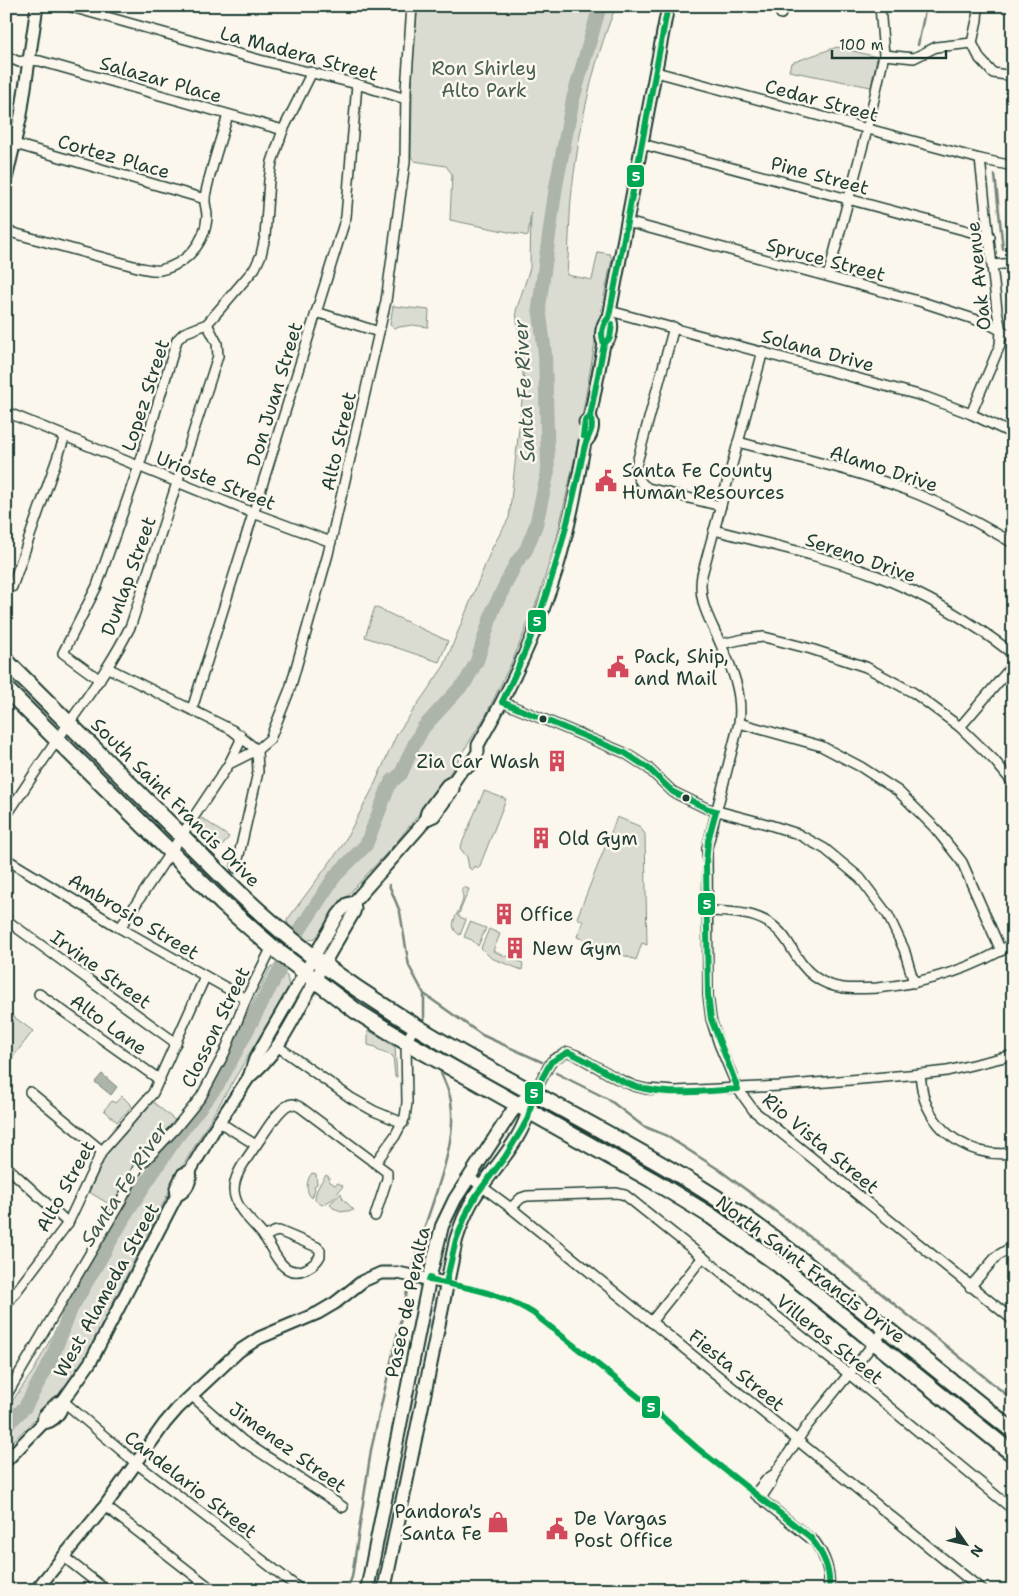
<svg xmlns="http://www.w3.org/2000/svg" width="1019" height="1596" font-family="'Shantell Sans',sans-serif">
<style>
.green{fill:#dbdcd1;stroke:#7d8c82}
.water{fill:#adb4aa;stroke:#74847b}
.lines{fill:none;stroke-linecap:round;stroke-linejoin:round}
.stream{stroke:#74847b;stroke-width:2.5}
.river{stroke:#adb4aa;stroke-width:14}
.minor-casing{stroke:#1f3d34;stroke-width:12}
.tertiary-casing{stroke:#1f3d34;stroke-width:15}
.secondary-casing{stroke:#1f3d34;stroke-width:16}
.trunk-casing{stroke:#1f3d34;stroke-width:19}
.minor{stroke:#fbf7ec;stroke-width:9}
.tertiary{stroke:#fbf7ec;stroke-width:11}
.secondary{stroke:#fbf7ec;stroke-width:12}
.trunk{stroke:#fbf7ec;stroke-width:15}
.bus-1-casing{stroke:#fbf7ec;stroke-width:10}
.bus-1{stroke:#00a651;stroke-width:6}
.bus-dot{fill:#1f3d34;stroke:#fbf7ec;stroke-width:2}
.labels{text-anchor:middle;stroke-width:5;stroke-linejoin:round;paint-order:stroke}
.street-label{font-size:19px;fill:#1f3d34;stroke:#fbf7ec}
.park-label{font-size:19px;fill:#455d53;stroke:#fbf7ec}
.poi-label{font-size:19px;fill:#1f3d34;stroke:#fbf7ec;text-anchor:start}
.water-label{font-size:20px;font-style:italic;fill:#425b52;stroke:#fbf7ec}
.line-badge{stroke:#fbf7ec;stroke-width:2}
.badge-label{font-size:14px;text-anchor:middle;font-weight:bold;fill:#fff}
</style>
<rect width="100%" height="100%" fill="#fbf7ec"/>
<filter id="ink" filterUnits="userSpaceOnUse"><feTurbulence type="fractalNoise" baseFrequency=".02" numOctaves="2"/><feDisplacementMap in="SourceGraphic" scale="10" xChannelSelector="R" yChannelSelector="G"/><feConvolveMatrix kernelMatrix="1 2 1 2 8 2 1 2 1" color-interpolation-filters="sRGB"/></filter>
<g filter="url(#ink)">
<g class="green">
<path d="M418,6H616C591,67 578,134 571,199C569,224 569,250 567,275L592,280L598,252L610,254L612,259L598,325L576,452L557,537L539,596L514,657L486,715L443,784L395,844L334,910L317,937L305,942L289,928L287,920L342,846L372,790L397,734L444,666L492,548L509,518L524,383L516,311L530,268L531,212L528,236L450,220L452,174L446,166L414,161L411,156L413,50Z"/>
<path d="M837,47L877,57L871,87L789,71L791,63Z"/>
<path d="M393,306L429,310L428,327L412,325L394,328L390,325Z"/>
<path d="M375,607L448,641L439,662L365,637Z"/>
<path d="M484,791L506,799L479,868L474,866L472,870L469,868L467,857L460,848Z"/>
<path d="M617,817L639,826L645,834L647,945L642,943L636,960L577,937L583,921L577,918Z"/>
<path d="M202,818L229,837L221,848L194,829Z"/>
<path d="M463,887L469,889L458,916L466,920L460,935C444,925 462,911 463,898C463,893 460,892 463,887Z"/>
<path d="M470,922L486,928L478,946L472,940L464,937Z"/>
<path d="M489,929L500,934L493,951L523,963L522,970L491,958L481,948Z"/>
<path d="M271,966L287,976L289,987L177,1176L86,1356L56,1398L6,1448V1410L34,1370L108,1231L134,1187L206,1097Z"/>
<path d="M6,1011L33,1031L6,1066Z"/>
<path d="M368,1030L395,1047L397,1077H395L393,1056L377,1049L376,1047L368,1045Z"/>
<path d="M122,1096L132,1106L117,1122L104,1110L112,1101L115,1103Z"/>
<path d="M153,1102L177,1122L114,1207L89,1192L107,1154Z"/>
<path d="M312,1173L316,1174L317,1184L314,1186L315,1189L312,1198C305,1192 306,1180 312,1173Z"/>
<path d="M326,1175L329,1177V1181L335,1185L338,1183L343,1186L333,1199L322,1205L315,1200C315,1190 321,1182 326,1175Z"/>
<path d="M341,1193L343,1199L354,1210L340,1212L339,1210L333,1208L330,1204Z"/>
</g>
<path class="water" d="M102,1074L117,1087L111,1095L95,1082Z"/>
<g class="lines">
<g class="stream">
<path d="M918,45L926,6"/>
<path d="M995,175L1003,249"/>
<path d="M632,493L636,482"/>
<path d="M389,885L400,912L409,966L424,994L482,1035L542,1062"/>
<path d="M424,995V1021"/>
<path d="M556,1073L608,1099L643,1126L665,1135L718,1169L825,1248L1013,1400"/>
<path d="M413,1265C424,1218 459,1150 451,1102C450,1092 445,1083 441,1073"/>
<path d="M347,1590L352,1577L371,1450L408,1287"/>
</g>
<g class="river">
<path d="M414,745L423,728L466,681L477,661L493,610L516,563L526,550L536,525L548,471L545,354L539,307L556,186L573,99L600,6"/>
<path d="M297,934L335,876L366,845L389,786L392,781L401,774L412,749"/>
<path d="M6,1426L25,1407L51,1360L71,1309L132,1204L174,1141L219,1083L281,967"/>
</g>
<g class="minor-casing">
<g id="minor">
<path d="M68,6L260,60L357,84L406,99"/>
<path d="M781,14L783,6"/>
<path d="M972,43L980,59L993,73L1013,76"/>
<path d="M972,43L977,20L978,6"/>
<path d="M884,55L914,58L936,47L972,43"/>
<path d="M6,56L19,62L29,60L40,61L283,130"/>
<path d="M656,72L980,159L1013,166"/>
<path d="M15,144L205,199"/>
<path d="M642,144L990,237"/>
<path d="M627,222L922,302L989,324L1013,337"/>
<path d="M6,231L141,268C147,269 154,271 160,270C186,265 206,242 207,216C207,210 204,203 205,197C210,170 220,142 228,115"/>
<path d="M993,265L1013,263"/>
<path d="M828,276L867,130L884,55L880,6"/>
<path d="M610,311L926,397L971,414L1013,434"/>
<path d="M316,312L379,332"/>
<path d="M674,327L636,466C636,476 639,483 648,488L721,506"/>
<path d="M763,351L702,575C697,602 711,621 721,645C733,670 743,695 739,723L707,848L708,995L711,1019L719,1044L738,1089L754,1111L1013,1320"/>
<path d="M6,412L253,513L331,542"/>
<path d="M971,414L1000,345L1001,331L997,310L980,159"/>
<path d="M738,442C794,457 853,469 907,490C944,504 978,523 1013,543"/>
<path d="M714,530C768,544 823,556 875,575C925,594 971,621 1013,654"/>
<path d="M12,587L65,436"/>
<path d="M721,644L744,639L764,637L811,649L866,667L914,693L960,727L994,760L1013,783"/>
<path d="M108,668L232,730L257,750L229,764L120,928"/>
<path d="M100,680L63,653L97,586L139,466L177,340L184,333L207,324L255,268L261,255L265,237L269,180L272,162L283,130L312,72"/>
<path d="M502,702L625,753L648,768L673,792L706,808L767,824L798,834L825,849L860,878L888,915L904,949L914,983"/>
<path d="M192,709L346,217L357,84"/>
<path d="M739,723L821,746L861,767L898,791L934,827L962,862L1001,951"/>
<path d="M960,727L1013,665"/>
<path d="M229,764L240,742V735"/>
<path d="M6,816C23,791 40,764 58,739C84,701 111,666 131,625L218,356L217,343L207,324"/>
<path d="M6,859L120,928L246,999"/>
<path d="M236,868L258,772L257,750L270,739L290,689L328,554L379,332L386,301L405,162L406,90L412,6"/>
<path d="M706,911C738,912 768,912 787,941C796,955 802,968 815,977C834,991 855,989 877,988C925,983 972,970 1013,943"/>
<path d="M6,920L176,1043"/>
<path d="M39,994L160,1080"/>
<path d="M277,1046L351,1098L374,1111L403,1123"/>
<path d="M920,1074C921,1083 922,1093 925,1101C939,1137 975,1158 1013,1153"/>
<path d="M30,1092L102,1151"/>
<path d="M534,1093L551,1062L554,1059L568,1052L576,1055L616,1078L634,1086L646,1089L675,1091L780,1086L920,1074L947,1071L1013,1055"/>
<path d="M219,1122L256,1145C248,1158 234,1173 234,1190C235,1209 252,1221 263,1235C274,1249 281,1280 306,1269C312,1266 317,1262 320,1256V1250L317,1247L279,1231L274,1232L264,1237"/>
<path d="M256,1145C263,1136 281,1103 293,1104C296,1105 298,1106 300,1107L387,1172V1179L375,1216"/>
<path d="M376,1162L395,1136L405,1117L407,1103L406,1042L415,1026"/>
<path d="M6,1166L68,1223"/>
<path d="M469,1177L511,1208L982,1590"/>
<path d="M511,1208L521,1198L527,1196L617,1193L625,1195L849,1374L1011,1508"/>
<path d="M970,1287L997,1256L1013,1246"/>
<path d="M6,1305L68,1223L102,1151L153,1093L205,977"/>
<path d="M651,1322L703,1257"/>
<path d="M191,1395L243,1441L343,1507"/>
<path d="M6,1396L121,1201L138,1168L175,1129L201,1097L224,1054L246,999L272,947"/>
<path d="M63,1401L136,1463L301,1590"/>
<path d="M773,1475L767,1479L755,1494L815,1542C825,1556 831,1572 829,1590"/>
<path d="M761,1498L771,1483L774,1475L807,1426L886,1328"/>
<path d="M105,1506L213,1590"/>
<path d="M64,1557L106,1590"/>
</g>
</g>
<g class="tertiary-casing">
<g id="tertiary">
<path d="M6,179L21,115L37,6"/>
<path d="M604,344C599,336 602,323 609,317L668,6"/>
<path d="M585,422L590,417L604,344C612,338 614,325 609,317"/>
<path d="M425,820L434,816L453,789L454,781L463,768L469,766L478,752V745C510,690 537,632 556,572C569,529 577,486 585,442C592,437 595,424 590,417"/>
<path d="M249,1077C278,1054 292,1021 310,989C324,963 339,938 354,912L355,909L354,902"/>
<path d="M177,1195C186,1192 192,1180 190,1171"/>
<path d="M43,1423C54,1422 62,1412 63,1401"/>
<path d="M6,1461L43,1423L44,1416L57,1403L63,1401L91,1361L163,1222L177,1195L176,1188L183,1174L190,1171L215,1128L249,1077L255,1059L338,915L347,904L354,902L420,827L425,820L427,812L447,785L454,781"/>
<path d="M36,1590L105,1506L165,1423L178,1408L239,1351L259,1338L318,1313L335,1303L363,1281L381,1273H398L446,1283"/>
</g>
</g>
<g class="secondary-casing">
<g id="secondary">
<path d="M367,1590L429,1280L442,1226L455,1199L511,1113L518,1104L534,1093"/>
<path d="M384,1590L456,1240C460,1227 465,1214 472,1201C493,1166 521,1145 531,1103"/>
</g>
</g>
<g class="trunk-casing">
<g id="trunk">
<path d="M6,661L235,889C278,930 323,967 373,999C479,1070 596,1122 704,1190C757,1223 805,1263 853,1302C906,1345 960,1388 1013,1431"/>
<path d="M6,689L222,903L272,947L315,980L356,1011L406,1042L652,1180L711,1216L778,1264L1013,1454"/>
</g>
</g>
<use href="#minor" class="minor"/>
<use href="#tertiary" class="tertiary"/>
<use href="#secondary" class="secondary"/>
<use href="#trunk" class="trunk"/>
<g class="bus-1-casing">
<g id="bus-1">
<path d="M604,344C600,334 602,325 609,317L668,6"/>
<path d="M583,436L585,421L590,417L604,344L610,338L612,324"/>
<path d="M430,1277L429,1280C466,1287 501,1293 533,1313L650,1406L697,1448L810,1537C823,1553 831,1569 829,1590"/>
<path d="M446,1283L456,1240L468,1210L477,1194L505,1157L522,1129L528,1118L534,1093L551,1062L568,1052C589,1060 606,1074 626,1083C661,1098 701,1091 738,1089L711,1019L708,995L706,864L708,841L716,811L706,808L673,792L648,768L625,753L502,702C544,618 565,540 584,449C586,437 596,430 590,417"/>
</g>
</g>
<use href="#bus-1" class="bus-1"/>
</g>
</g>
<defs>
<g id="civic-bare" transform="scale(1.725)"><path d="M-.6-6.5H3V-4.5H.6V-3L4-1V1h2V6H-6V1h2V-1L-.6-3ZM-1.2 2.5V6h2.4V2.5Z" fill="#d1495b" stroke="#fbf7ec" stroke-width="2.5" paint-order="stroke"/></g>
<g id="building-bare" transform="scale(1.725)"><path d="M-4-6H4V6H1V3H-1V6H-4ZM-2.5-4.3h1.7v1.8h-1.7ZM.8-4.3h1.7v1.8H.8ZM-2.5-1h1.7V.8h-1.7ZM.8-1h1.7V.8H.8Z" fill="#d1495b" stroke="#fbf7ec" stroke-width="2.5" paint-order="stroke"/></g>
<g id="shop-bare" transform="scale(1.725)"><path d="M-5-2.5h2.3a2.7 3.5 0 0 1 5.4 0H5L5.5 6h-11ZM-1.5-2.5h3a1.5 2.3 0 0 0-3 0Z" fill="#d1495b" stroke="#fbf7ec" stroke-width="2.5" paint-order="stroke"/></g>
</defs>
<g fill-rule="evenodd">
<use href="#civic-bare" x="606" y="481"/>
<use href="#civic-bare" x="618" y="667"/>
<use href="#building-bare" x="557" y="761"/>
<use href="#building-bare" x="541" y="838"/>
<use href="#building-bare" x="504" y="914"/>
<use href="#building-bare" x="515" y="948"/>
<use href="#shop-bare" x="498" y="1522"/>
<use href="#civic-bare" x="557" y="1529"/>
</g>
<g class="bus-dot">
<circle cx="543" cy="719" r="4.5"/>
<circle cx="686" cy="798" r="4.5"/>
</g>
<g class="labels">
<g class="street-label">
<text transform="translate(299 53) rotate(15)" y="7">La Madera Street</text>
<text transform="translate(161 79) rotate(16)" y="7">Salazar Place</text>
<text transform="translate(822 100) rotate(15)" y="7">Cedar Street</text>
<text transform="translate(114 156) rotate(16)" y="7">Cortez Place</text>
<text transform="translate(820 175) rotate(15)" y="7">Pine Street</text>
<text transform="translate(826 259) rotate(15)" y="7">Spruce Street</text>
<text transform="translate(978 276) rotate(-96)" y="7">Oak Avenue</text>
<text transform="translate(818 350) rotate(15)" y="7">Solana Drive</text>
<text transform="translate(274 394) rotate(-73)" y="7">Don Juan Street</text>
<text transform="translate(145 395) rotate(-72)" y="7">Lopez Street</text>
<text transform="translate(338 441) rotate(-77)" y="7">Alto Street</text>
<text transform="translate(884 468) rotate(18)" y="7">Alamo Drive</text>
<text transform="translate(216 480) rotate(22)" y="7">Urioste Street</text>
<text transform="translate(861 557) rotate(19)" y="7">Sereno Drive</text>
<text transform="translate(128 576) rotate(-70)" y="7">Dunlap Street</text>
<text transform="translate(176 802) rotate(45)" y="7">South Saint Francis Drive</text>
<text transform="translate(134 916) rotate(31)" y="7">Ambrosio Street</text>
<text transform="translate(101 969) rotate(36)" y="7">Irvine Street</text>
<text transform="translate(109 1024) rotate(36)" y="7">Alto Lane</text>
<text transform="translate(215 1027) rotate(-64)" y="7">Closson Street</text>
<text transform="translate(821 1143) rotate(40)" y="7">Rio Vista Street</text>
<text transform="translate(65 1186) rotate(-61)" y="7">Alto Street</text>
<text transform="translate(811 1269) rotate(37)" y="7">North Saint Francis Drive</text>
<text transform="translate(106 1290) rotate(-61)" y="7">West Alameda Street</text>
<text transform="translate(407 1302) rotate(-78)" y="7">Paseo de Peralta</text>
<text transform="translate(830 1339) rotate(39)" y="7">Villeros Street</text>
<text transform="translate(737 1370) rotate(39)" y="7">Fiesta Street</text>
<text transform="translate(288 1447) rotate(36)" y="7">Jimenez Street</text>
<text transform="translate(191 1484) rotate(38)" y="7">Candelario Street</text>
</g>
<g class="park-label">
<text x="484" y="75">Ron Shirley<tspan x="484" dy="22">Alto Park</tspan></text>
</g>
<g class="poi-label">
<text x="622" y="477">Santa Fe County<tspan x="622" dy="22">Human Resources</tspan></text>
<text x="634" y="663">Pack, Ship,<tspan x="634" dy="22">and Mail</tspan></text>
<text x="540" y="768" text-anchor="end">Zia Car Wash</text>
<text x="558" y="845">Old Gym</text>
<text x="520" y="921">Office</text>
<text x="532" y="955">New Gym</text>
<text x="482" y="1518" text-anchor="end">Pandora's<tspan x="482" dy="22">Santa Fe</tspan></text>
<text x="574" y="1525">De Vargas<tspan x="574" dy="22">Post Office</tspan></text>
</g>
<g class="water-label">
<text transform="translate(524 391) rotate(-93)" y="7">Santa Fe River</text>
<text transform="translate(124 1184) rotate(-57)" y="7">Santa Fe River</text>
</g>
</g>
<g class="line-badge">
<rect x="626" y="164" width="19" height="24" rx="5" fill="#00a651"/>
<rect x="527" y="609" width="20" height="24" rx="5" fill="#00a651"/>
<rect x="697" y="892" width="19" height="24" rx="5" fill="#00a651"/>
<rect x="524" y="1081" width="20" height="24" rx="5" fill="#00a651"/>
<rect x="641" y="1395" width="20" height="24" rx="5" fill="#00a651"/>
</g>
<g class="badge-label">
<text x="636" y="181">5</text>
<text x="537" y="626">5</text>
<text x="707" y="909">5</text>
<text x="534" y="1098">5</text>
<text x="651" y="1412">5</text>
</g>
<rect width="1019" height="1596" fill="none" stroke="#fbf7ec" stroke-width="25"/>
<rect x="12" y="12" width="994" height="1571" fill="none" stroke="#1f3d34" stroke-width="2" filter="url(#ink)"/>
<g transform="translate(966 1544) rotate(124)" stroke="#fbf7ec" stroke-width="4" paint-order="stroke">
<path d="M0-4L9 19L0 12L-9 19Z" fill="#1f3d34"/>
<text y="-8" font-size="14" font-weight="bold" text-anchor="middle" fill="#1f3d34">N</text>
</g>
<path d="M832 50v8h114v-8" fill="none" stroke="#1f3d34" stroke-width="2.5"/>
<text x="839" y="50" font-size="15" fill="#1f3d34" stroke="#fbf7ec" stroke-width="4" paint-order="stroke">100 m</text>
</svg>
